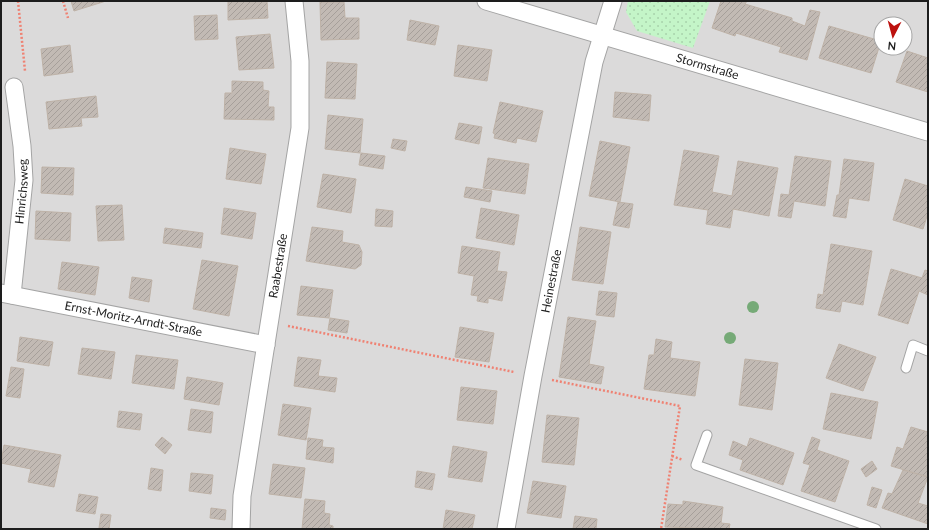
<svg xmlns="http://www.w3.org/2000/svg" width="929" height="530" font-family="Lato,sans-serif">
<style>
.residential{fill:#dbdada;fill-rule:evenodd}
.park{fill:url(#park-dots)}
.building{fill:url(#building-hatch);stroke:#beb2a7}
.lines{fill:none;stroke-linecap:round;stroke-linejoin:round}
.lane-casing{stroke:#a4a4a4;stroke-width:11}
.street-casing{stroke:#a4a4a4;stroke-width:19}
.path{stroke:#ef8273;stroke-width:2.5;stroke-dasharray:2 2;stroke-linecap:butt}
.lane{stroke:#fff;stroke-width:9}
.street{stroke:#fff;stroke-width:17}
.tree{fill:#76aa77}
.labels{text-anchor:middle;stroke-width:4;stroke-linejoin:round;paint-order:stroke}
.street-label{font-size:12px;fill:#1d1d1d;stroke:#fff}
</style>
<defs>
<pattern id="park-dots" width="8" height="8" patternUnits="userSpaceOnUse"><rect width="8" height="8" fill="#c4f5c8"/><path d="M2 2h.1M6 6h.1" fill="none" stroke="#a8d2ab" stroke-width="1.8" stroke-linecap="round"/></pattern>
<pattern id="building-hatch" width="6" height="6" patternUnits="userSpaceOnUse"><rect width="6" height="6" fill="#c2bab4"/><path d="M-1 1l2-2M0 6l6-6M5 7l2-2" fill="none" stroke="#a69f9a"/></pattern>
</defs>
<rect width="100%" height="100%" fill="#eeebe4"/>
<path class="residential" d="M1,1H928V529H1ZM881,24H905V48H881Z"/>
<path class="park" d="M628,1H710L693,48L637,31L626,12Z"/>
<g class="building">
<path d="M71,1H106L74,11Z"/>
<path d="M228,1H267L268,18L228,20Z"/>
<path d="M721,1H747L745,4L792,18V21L805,26L810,10L820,12L807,60L779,52L781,47L736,33L735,36L712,28Z"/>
<path d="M320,2H344L345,18H359V39L321,40Z"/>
<path d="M217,15L218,39L195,40L194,16Z"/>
<path d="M410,20L439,26L435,45L407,40Z"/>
<path d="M829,26L881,41L871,73L819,58Z"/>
<path d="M270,34L274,68L239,70L236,37Z"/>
<path d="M70,45L73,72L44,76L41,49Z"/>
<path d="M458,45L492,50L487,81L454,76Z"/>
<path d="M907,51L928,58V92L896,82Z"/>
<path d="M327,62L357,64L355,99L325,98Z"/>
<path d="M232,81L263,82V90L269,91L268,107H274V120L224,119L225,93H232Z"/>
<path d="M615,92L651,95L649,121L613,117Z"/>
<path d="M96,96L98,117L81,118L82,126L49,129L46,102Z"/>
<path d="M500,102L543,111L536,142L517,138L516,143L494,138L495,134L493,133Z"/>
<path d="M328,115L363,119L360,153L325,149Z"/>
<path d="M459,123L482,127L479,144L455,139Z"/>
<path d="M393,139L407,141L405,151L391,148Z"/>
<path d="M600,141L630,147L620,202L589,196Z"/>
<path d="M230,148L266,154L261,184L226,179Z"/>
<path d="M684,150L719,156L712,192L732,196L738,161L778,168L769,216L733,209L730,228L706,224L708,210L674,205Z"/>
<path d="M361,153L385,156L383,169L359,165Z"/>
<path d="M795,156L831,161L825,206L794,201L791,218L778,216L781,194L789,195Z"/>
<path d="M488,158L529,164L525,194L483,188Z"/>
<path d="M844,159L874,163L869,201L849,198L846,218L833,216L837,195H839Z"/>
<path d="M42,167L74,168L73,195L41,193Z"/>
<path d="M323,174L356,179L351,213L317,207Z"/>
<path d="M905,179L928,186V213L923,229L893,220Z"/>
<path d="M466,187L492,191L490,202L464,197Z"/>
<path d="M618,202L633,204L629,228L613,225Z"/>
<path d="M122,205L124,240L98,241L96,206Z"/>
<path d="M224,208L256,213L252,239L221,234Z"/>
<path d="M481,208L519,215L514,245L476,238Z"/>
<path d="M376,209L393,211L392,227L375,226Z"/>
<path d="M36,211L71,213L70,241L35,239Z"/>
<path d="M312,227L343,231L342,242L359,245L362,252L361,265L355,269L306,261Z"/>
<path d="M580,227L611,232L603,284L572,280Z"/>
<path d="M165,228L203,233L201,248L163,243Z"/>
<path d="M831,244L872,251L863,305L842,301L840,312L816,308L818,294L823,295Z"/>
<path d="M462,246L500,252L497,271L507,272L502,301L488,298V303L477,301L478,296L471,295L474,276L458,273Z"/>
<path d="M202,260L238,266L229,316L193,309Z"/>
<path d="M62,262L99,267L95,295L58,289Z"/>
<path d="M891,269L922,278L925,270L928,271V295L919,291L908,324L878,315Z"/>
<path d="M132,277L152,280L149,302L129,298Z"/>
<path d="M301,286L333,290L329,318L297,315Z"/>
<path d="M599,291L617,293L614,317L596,315Z"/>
<path d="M568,317L596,321L589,364L604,367L601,384L559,377Z"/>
<path d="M330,318L349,321L347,333L328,330Z"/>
<path d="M460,327L494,333L489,362L455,357Z"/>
<path d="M20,337L53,342L49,366L17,361Z"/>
<path d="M656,339L672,342L670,358L700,362L695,396L644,389L649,355H654Z"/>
<path d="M839,344L876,357L863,391L826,378Z"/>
<path d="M82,348L115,352L111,379L78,374Z"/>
<path d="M136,355L178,360L174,389L132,383Z"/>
<path d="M298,357L321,360L318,376L337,378L335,392L294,386Z"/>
<path d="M745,359L778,363L772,410L739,405Z"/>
<path d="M11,367L24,369L20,398L6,396Z"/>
<path d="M187,377L223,383L219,405L184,399Z"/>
<path d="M461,387L497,391L493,424L457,420Z"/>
<path d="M831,393L878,402L871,439L823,429Z"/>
<path d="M283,404L311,408L306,440L278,435Z"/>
<path d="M191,409L213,412L211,433L188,430Z"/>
<path d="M119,411L142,414L140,430L117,427Z"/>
<path d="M547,415L579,418L574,465L542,462Z"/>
<path d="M911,427L928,432V477L891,466L897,447L903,449Z"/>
<path d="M162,437L172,445L165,454L155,445Z"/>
<path d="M812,437L820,440L817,450L849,461L835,502L801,491L810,465L803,463Z"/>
<path d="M308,438L323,440L322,447L334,448L333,463L306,459Z"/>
<path d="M750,438L794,453L783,485L740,470L743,460L729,455L733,441L747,447Z"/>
<path d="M4,445L61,455L54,487L28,482L31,469L1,463Z"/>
<path d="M453,446L487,452L482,482L448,477Z"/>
<path d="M872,461L877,469L866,477L861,469Z"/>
<path d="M273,464L305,468L301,498L269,494Z"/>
<path d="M151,468L163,470L161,491L148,489Z"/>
<path d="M903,470L928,477L918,503L928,506V524L882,508L888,493L892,494Z"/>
<path d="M417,471L435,474L432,490L415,487Z"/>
<path d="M191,473L213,475L211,494L189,491Z"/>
<path d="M533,481L566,486L561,518L527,513Z"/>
<path d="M872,487L882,490L876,508L867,505Z"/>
<path d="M79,494L98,497L95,514L76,511Z"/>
<path d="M305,499L325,501L324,513L330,514L329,525L333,526V529H302Z"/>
<path d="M683,501L723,507L721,523L730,524L729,529L665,527L668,504L683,505Z"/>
<path d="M211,508L226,510L225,520L210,518Z"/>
<path d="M446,510L475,515L472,529H443Z"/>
<path d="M101,514L111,515L109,529L99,528Z"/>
<path d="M575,516L597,519L596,529H573Z"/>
</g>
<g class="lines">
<g class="lane-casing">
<g id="lane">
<path d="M906,368L913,345L928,351"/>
<path d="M707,435L696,465L876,529"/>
</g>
</g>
<g class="street-casing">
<g id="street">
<path id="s1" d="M486,1L928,132"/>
<path id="s2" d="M1,293L266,345"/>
<path id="s3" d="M12,295L24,180L22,146L14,87"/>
<path id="s4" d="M241,529L242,496L300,128V61L294,1"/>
<path id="s5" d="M506,529L533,376L594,62L613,1"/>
</g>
</g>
<g class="path">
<path d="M18,1L25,71"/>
<path d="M63,1L68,18"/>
<path d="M288,326L514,372"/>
<path d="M552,380L680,406L661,529"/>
<path d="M672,456L683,460"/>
</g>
<use href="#lane" class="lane"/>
<use href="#street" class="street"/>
</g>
<g class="tree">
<circle cx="753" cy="307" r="6"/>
<circle cx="730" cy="338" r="6"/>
</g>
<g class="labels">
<g class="street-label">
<text dy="4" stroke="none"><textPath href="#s1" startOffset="231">Stormstraße</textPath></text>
<text dy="4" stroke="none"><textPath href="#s3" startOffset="104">Hinrichsweg</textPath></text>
<text dy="4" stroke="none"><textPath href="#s4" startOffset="266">Raabestraße</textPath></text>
<text dy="4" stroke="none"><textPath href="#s5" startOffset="252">Heinestraße</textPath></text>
<text dy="4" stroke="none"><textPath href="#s2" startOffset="135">Ernst-Moritz-Arndt-Straße</textPath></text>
</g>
</g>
<rect width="929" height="530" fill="none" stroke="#1d1d1d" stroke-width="4"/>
<g transform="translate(893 36) rotate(186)"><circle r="19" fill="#ffffff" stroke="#a5a5a5"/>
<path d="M0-3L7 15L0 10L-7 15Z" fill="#bc110e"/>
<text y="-6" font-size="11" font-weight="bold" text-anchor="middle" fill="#1d1d1d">N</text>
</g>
</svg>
